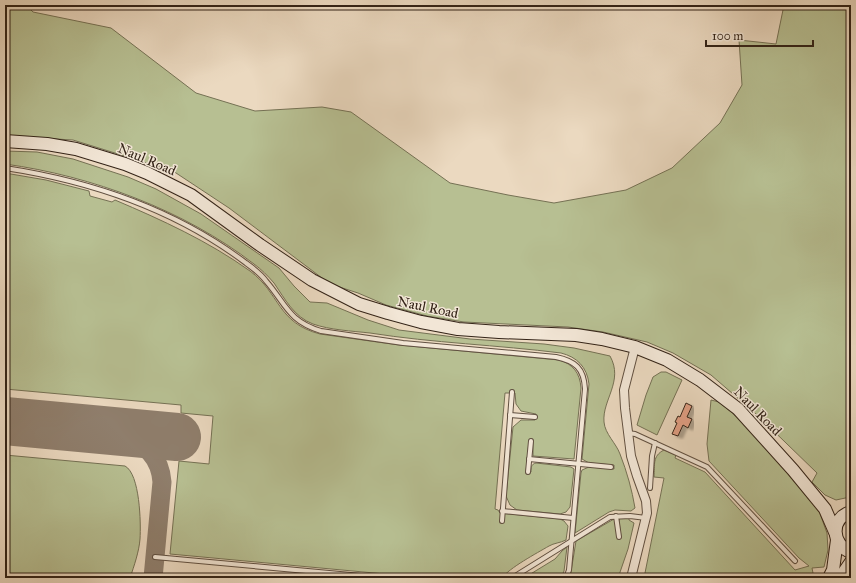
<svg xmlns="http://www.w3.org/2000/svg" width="856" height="583" font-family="'IM FELL Great Primer',serif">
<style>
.green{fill:#b7bf92;stroke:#757154}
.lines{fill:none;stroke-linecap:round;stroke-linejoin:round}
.taxiway{stroke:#8f7e6c;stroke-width:19}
.runway{stroke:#8f7e6c;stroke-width:48}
.building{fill:#e4a186;stroke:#332317;filter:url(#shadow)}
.lane-casing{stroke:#615041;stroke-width:6}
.street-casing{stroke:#615041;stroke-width:10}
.secondary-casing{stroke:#332317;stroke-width:14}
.lane{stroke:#f2e6d6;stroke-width:4}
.street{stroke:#f2e6d6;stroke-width:8}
.secondary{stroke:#f2e6d6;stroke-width:12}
.labels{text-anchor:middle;stroke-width:3;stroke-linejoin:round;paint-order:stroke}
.street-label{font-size:14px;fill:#332317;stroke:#f2e6d6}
</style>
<defs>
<filter id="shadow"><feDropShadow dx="4.5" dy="2.5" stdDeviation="1" flood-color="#0004"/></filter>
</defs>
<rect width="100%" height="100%" fill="#ebd9c0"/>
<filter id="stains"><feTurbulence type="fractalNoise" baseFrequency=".005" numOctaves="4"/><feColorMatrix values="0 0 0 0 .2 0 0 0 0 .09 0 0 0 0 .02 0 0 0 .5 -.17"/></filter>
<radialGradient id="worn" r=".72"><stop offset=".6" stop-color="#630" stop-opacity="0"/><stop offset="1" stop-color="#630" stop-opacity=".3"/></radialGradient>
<g class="green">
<path d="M5,5H26L33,12L111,28L196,93L255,111L322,107L351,112L450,183L508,195L554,203L626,190L672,168L720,123L742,85L739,40L776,44L784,5H851V496L850,497L836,500L825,495L812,482L817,473L755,413L711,375L673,353L647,342L603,332L568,327L464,322L427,316L386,305L358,293L330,284L229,208L173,171L73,140L5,136Z"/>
<path d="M5,151L37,152L73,159L128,177L156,189L201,214L279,268L294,286L310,302L327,303L368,320L399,330L470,339L544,344L574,348L610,356C624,381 602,400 604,422C605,434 616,443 620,454C627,472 632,490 635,508L631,511L615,510L609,512L575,533L581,473L582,470L589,467L614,469V465L589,463L582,459L589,384C587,367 577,357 561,353C498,345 433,343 370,333C352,331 330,330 313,324C294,317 285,299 274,283C268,276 261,269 254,264C184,210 92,176 5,164Z"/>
<path d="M5,173L46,180L89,191L90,196L112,202L115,200C162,220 208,241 250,271C280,293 277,323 320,334L399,345L559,360C573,364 580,373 581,388L574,459L533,456V442L529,441L526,472H531C531,468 531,464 536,463L571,467L574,469L570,507L566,512L560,514L517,510L510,505L506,496L513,427L521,420H535L536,414L521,411L516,404L515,393H505L495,509L498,510L500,513L560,519L564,521L568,526L566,540C560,543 554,543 549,546C537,553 509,568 502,578H428L170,554L179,461L209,464L213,416L181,413V405L5,389Z"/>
<path d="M661,372H666L682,380L657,435L637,425L646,395L653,377Z"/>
<path d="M711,400L719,402L737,417L794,479L819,511L827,533L828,550L824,567L812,568L814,578H644L664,478L654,477C655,465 652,456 664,450L676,455L675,458L705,472L795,570L809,566L799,558L709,461L707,444Z"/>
<path d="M5,455L125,466C140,474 141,523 140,539C139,552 134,566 130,578H5Z"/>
<path d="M620,518H629V520L634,523L628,549L618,578H570L576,541L614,519L615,520L619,538L621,537L619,521Z"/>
<path d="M567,547L564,571L561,578H524L555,559L562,551Z"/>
</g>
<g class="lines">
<path class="taxiway" d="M121,431C143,445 160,454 162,482L153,578"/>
<path class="runway" d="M5,421L177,437"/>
</g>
<path class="building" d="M686,403L692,406L687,417L692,419L688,428L683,425L678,436L672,434L677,423L675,422L678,416L680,417Z"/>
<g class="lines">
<g class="lane-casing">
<g id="lane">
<path d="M5,168C90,181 176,210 246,263C253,268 261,274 266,281C286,304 288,321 321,331L403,343L556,357C575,361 584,368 585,389L569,570L566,578"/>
<path d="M510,415L535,417"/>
<path d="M628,433L635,434L707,467L795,561"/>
<path d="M529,459L611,467"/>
<path d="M528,472L531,441"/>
<path d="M650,488L652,456L655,443"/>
<path d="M502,511L573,518"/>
<path d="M616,516L619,537"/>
<path d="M502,521L512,392"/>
<path d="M155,557L383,578"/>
<path d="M512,578L610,517L630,516L646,518"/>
</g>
</g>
<g class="street-casing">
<path id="street" d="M631,578L647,513L646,501L637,476L631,456L625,408L624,390L635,347"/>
</g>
<g class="secondary-casing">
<g id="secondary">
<path d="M5,141L47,144L76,149L125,164L147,173L191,195L260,245L312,280L359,304L388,313L421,322L458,329L499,332L576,335L602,339L635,347L667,360L700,380L738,409L793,470L825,509L835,532"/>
<path d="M851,512C830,518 831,545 851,552"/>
<path d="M829,578L833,570L837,540"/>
<path d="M840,578L851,562"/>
</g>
</g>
<use href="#lane" class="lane"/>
<use href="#street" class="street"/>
<use href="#secondary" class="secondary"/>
</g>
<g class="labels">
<g class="street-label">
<text transform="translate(147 159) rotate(23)" y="5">Naul Road</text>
<text transform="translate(428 307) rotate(12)" y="5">Naul Road</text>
<text transform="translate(758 411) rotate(46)" y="5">Naul Road</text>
</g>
</g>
<rect width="856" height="583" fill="none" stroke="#ebd9c0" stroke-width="20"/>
<rect x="6" y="6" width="844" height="571" fill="none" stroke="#332317" stroke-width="2"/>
<rect x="10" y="10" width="836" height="563" fill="none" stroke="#332317"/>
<path d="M706 40v6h107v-6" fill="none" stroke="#332317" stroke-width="2"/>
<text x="712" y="40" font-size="12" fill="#332317" stroke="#f2e6d6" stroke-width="3" paint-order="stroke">100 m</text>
<rect width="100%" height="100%" filter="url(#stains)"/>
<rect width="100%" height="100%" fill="url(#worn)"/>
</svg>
